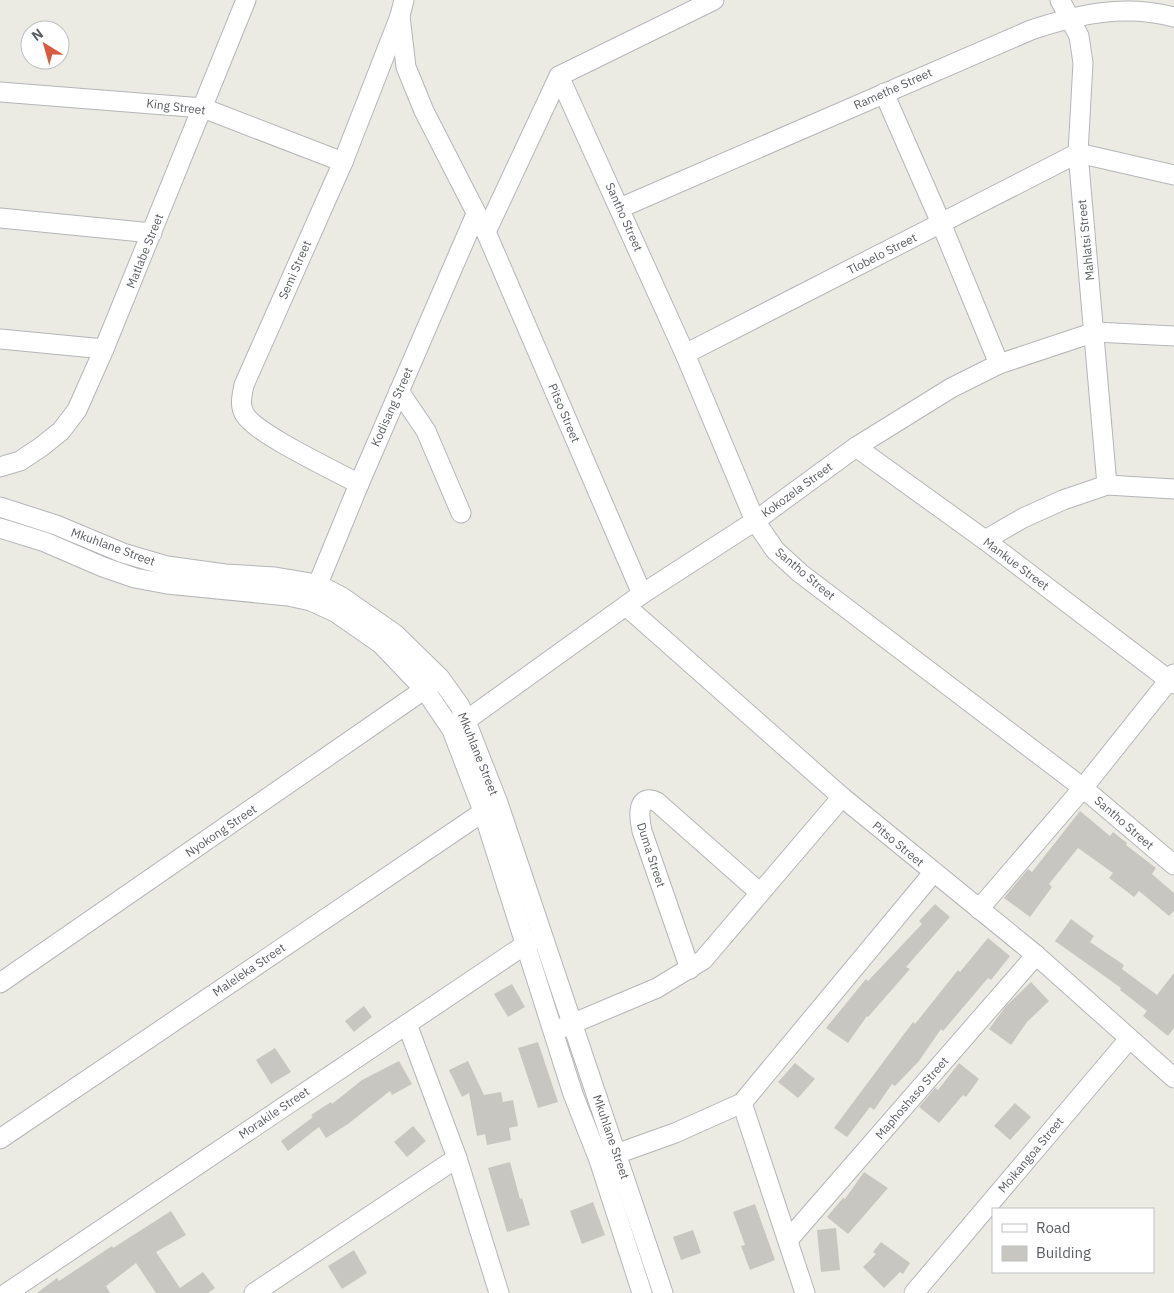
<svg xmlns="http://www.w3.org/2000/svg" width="1174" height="1293" font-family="'IBM Plex Sans',sans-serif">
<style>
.building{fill:#c8c6c0}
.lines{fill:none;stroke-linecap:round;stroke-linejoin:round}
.minor-casing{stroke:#b4b5b9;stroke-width:21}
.minor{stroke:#fff;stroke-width:19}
.labels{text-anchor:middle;stroke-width:4;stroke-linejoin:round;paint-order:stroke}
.street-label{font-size:12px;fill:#5b5e62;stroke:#fff}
</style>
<rect width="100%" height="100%" fill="#ecebe3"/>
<g class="building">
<path d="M1080,811L1110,836L1113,832L1127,843L1126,845L1156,868L1152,874L1174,893V911L1169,916L1139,891L1134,897L1109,878L1113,873L1078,848L1049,884L1052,887L1030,917L1004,898L1028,869L1032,872Z"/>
<path d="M935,904L950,917L906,967L910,969L868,1017L867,1016L848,1043L826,1028L866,979L868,981L922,924L919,921Z"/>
<path d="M1071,919L1094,936L1090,942L1124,965L1122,969L1157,995L1174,973V1028L1168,1036L1143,1016L1147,1011L1120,990L1121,988L1055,941Z"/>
<path d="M988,938L1010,956L991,980L988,978L943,1031L941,1029L919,1061L895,1086L892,1084L874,1110L870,1107L847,1137L834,1128L913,1022L915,1024L958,970L960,972Z"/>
<path d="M1031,982L1049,1001L1027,1022L1011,1045L989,1029L1006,1006Z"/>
<path d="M512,984L525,1007L508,1017L494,994Z"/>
<path d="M364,1006L372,1017L354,1032L345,1021Z"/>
<path d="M538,1042L558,1102L538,1108L518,1048Z"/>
<path d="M275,1048L291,1072L271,1084L256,1060Z"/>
<path d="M399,1061L412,1084L392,1095L390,1091L348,1124L326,1138L319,1127L288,1151L281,1141L313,1117L311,1115L331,1102L332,1104L362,1080Z"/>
<path d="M468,1061L484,1095L501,1092L503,1102L513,1100L518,1126L509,1128L511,1140L487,1145L485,1134L477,1136L469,1093L462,1097L449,1070Z"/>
<path d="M795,1063L815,1079L798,1098L778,1082Z"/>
<path d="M959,1063L979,1079L966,1097L963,1095L939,1123L919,1107L935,1088L938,1090Z"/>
<path d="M1015,1103L1031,1117L1010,1140L994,1126Z"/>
<path d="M413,1126L426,1141L407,1157L394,1142Z"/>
<path d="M510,1162L520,1199L522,1198L530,1225L507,1232L488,1168Z"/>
<path d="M864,1172L888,1188L848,1234L827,1217L843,1198L845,1199Z"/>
<path d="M593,1202L605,1235L582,1244L570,1211Z"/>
<path d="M755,1204L775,1260L750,1270L741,1246L745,1245L733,1212Z"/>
<path d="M171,1211L186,1235L156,1252L180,1288L203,1272L215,1288L208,1293H156L136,1263L106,1286L110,1293H37L57,1278L59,1281L112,1246L113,1248Z"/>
<path d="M836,1228L840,1270L821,1272L817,1230Z"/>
<path d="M693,1230L701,1253L681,1260L673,1237Z"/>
<path d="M881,1242L910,1263L903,1274L900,1272L884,1288L863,1267L876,1254L873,1252Z"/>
<path d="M354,1250L367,1273L342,1289L328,1266Z"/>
</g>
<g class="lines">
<g class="minor-casing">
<g id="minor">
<path d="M1060,0L1079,36L1083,63L1078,153L1107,485"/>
<path d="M400,16L406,67L424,111L486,232L642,594"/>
<path d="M559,76L685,354L755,521L775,550L800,573L1083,788L1174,865"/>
<path d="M559,76L714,0"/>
<path d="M0,92L203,108L343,162"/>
<path d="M884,93L941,223L999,364"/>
<path d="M1078,153L1174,175"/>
<path d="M620,208L1031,30C1079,14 1124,4 1174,17"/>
<path d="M0,218L152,233"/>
<path d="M486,232L559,76"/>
<path d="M0,339L104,349"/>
<path d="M685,354L1078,153"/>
<path d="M399,391L426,431L461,513"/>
<path d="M856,447L985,540L1174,684"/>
<path d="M0,467L20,461L41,447L61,431L77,410L104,349L246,0"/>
<path d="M359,484C334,470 258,435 245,415C239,406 242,395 244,385L343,162L400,16L404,0"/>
<path d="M0,507L56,525L123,553L167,566L225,574L275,577L317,584L342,597L395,634L440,678L460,706L498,803L663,1293"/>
<path d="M0,528L45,542L103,567L135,578L167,584L288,596L311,601L335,612L381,644L425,690L452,730L483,811L573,1094L599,1160L642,1293"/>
<path d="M985,540L1023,518L1063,500L1107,485L1174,489"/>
<path d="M313,596L359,484L476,214"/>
<path d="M626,606L842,797L1036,955L1174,1078"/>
<path d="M457,727L642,594L755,521L856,447L951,388L999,364L1095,332L1174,336"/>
<path d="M979,909L1083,788L1174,674"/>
<path d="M690,969L642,831C639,818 636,792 657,802L760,893"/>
<path d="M0,983L435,682"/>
<path d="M407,1024L457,1158L499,1293"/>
<path d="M562,1028L657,988L703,960L842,797"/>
<path d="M742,1103L805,1293"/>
<path d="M0,1139L492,806"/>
<path d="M605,1158L675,1133L742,1103L933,873"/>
<path d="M788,1240L1036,955"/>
<path d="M7,1293L535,938"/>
<path d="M254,1293L457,1158"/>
<path d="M914,1293L1129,1039"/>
</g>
</g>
<use href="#minor" class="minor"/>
</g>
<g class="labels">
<g class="street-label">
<text transform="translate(893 89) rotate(-24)" y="4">Ramethe Street</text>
<text transform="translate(176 107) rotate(7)" y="4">King Street</text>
<text transform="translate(624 217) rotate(66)" y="4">Santho Street</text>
<text transform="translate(1086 240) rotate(-96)" y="4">Mahlatsi Street</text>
<text transform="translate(145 251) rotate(-68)" y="4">Matlabe Street</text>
<text transform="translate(882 254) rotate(-27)" y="4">Tlobelo Street</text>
<text transform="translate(295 270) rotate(-66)" y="4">Semi Street</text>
<text transform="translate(392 407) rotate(-66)" y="4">Kodisang Street</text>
<text transform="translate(564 413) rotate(67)" y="4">Pitso Street</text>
<text transform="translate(797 490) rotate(-36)" y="4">Kokozela Street</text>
<text transform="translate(113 547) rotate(20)" y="4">Mkuhlane Street</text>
<text transform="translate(1016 564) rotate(37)" y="4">Mankue Street</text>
<text transform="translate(805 574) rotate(40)" y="4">Santho Street</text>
<text transform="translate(478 754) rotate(68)" y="4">Mkuhlane Street</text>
<text transform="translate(1124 823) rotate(41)" y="4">Santho Street</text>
<text transform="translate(221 831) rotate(-34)" y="4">Nyokong Street</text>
<text transform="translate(898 844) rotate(40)" y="4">Pitso Street</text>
<text transform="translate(651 855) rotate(72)" y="4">Duma Street</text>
<text transform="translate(249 970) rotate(-34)" y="4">Maleleka Street</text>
<text transform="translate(912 1098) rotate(-49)" y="4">Maphoshaso Street</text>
<text transform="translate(274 1113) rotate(-34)" y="4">Morakile Street</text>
<text transform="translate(611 1137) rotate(71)" y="4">Mkuhlane Street</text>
<text transform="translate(1031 1155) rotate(-50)" y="4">Moikangoa Street</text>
</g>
</g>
<rect x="992" y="1208" width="162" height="65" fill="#ffffff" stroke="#bdbfc0"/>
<rect x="1002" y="1224" width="25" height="8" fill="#ffffff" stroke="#bdbfc0"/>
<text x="1036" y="1233" font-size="15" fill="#5b5e62">Road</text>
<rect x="1002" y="1246" width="25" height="15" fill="#c8c6c0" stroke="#bdbfc0"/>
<text x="1036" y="1258" font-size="15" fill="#5b5e62">Building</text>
<g transform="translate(45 45) rotate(323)"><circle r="24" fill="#ffffff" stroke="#bdbfc0"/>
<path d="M0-4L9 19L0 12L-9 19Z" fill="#d75b3f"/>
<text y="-8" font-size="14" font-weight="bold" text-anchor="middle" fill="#5b5e62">N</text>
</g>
</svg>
